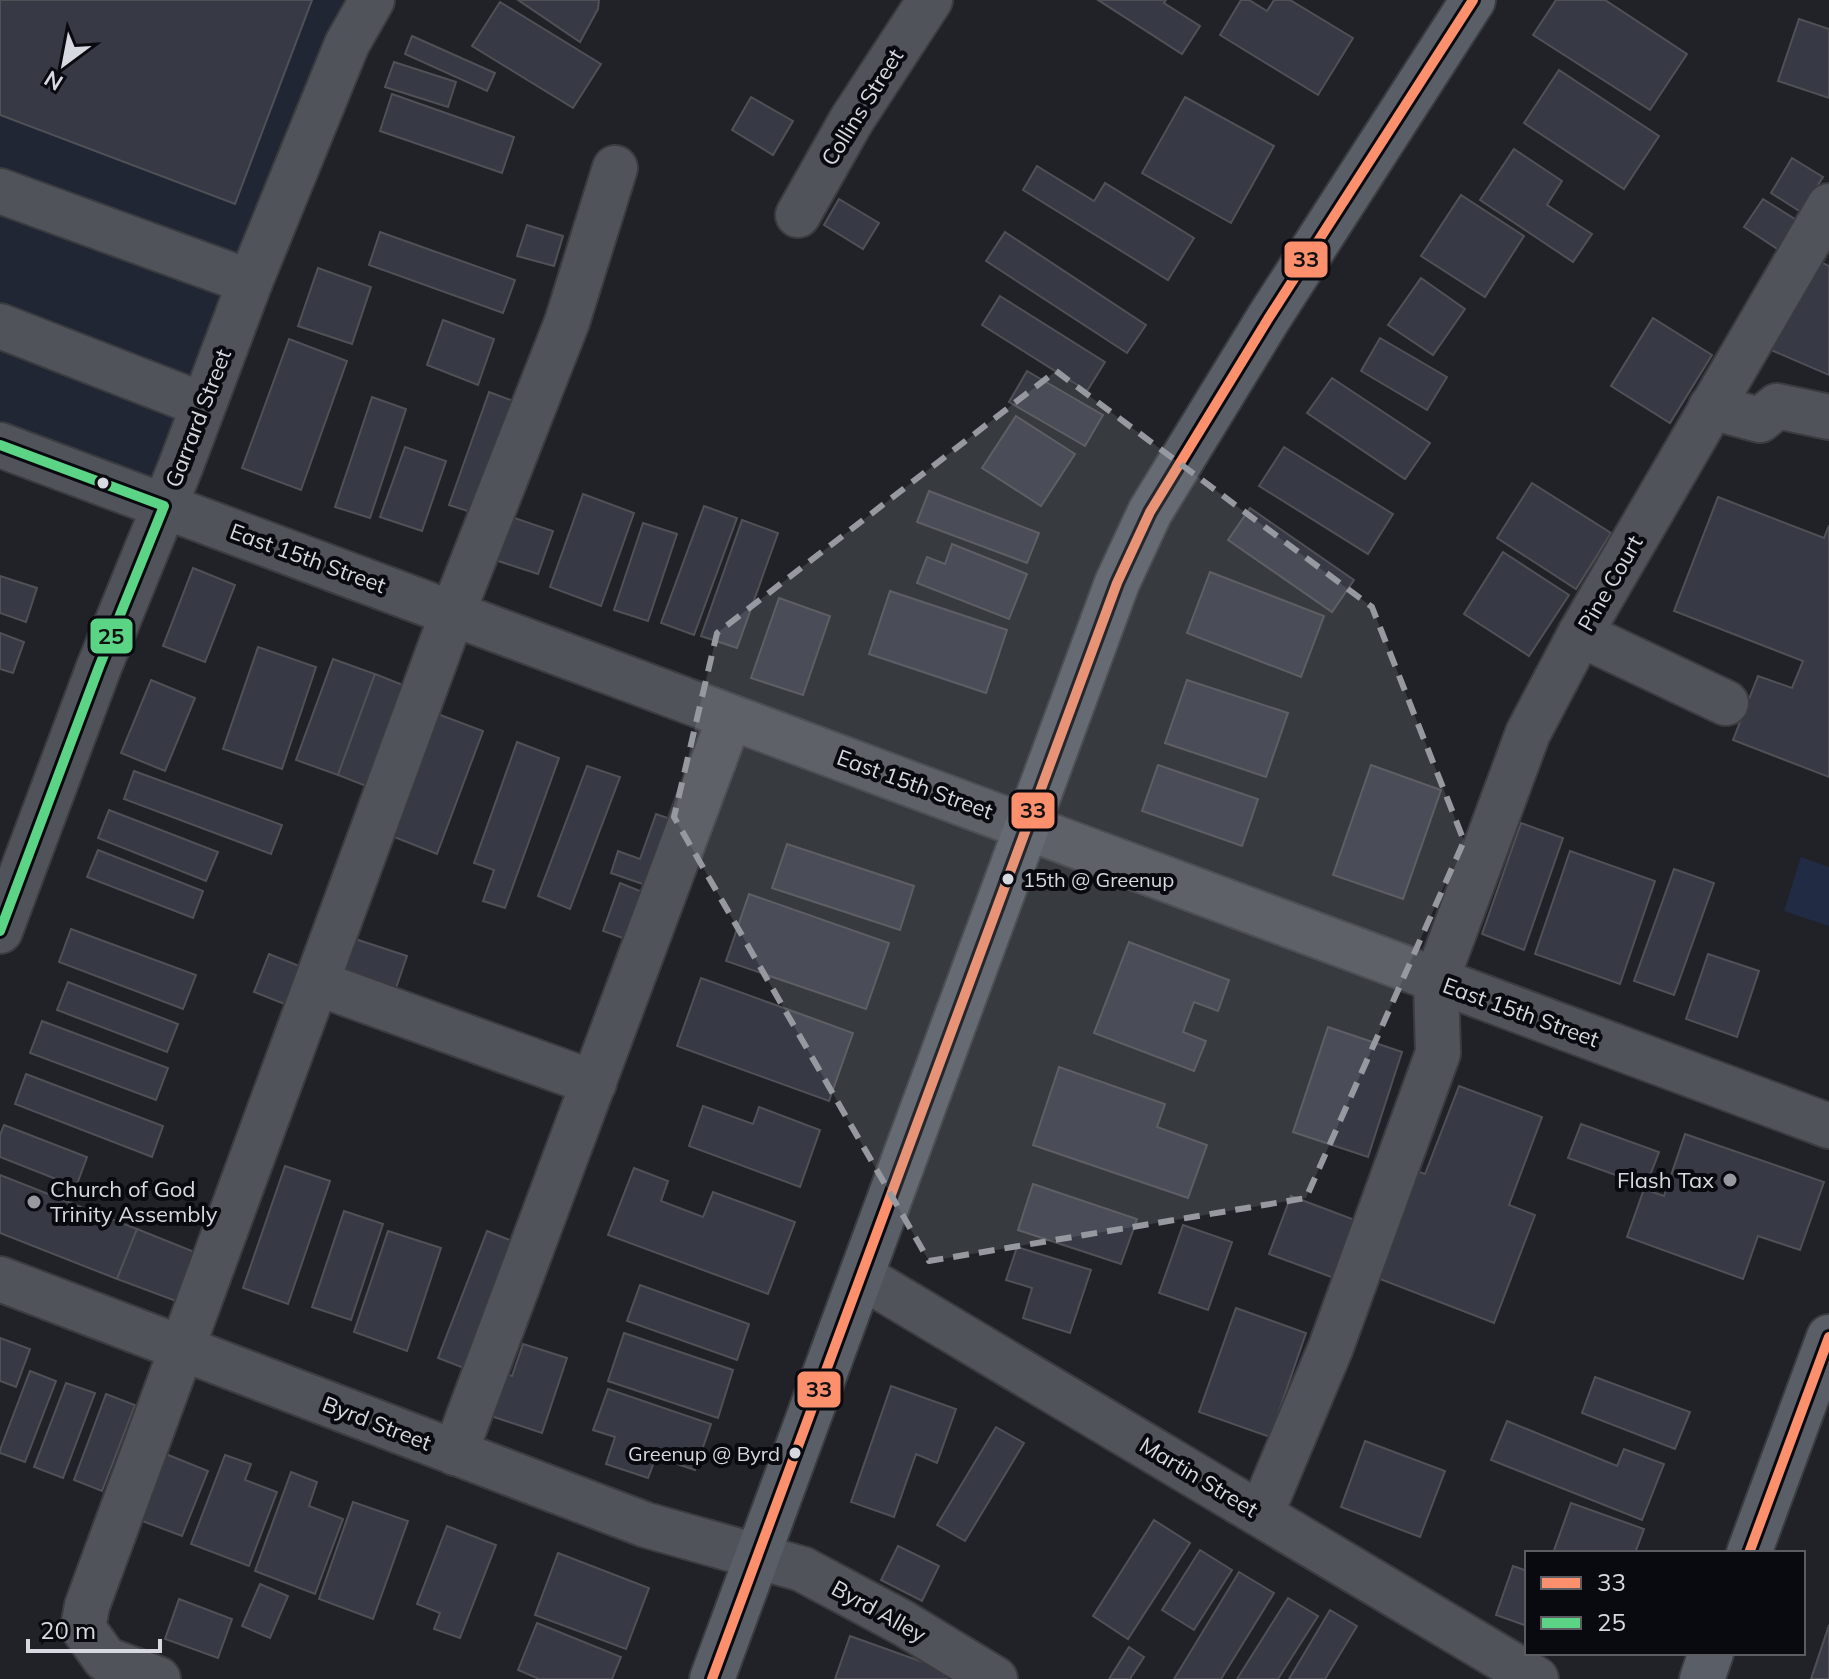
<svg xmlns="http://www.w3.org/2000/svg" width="1829" height="1679" font-family="Mulish,sans-serif">
<style>
.built{fill:#212634}
.green{fill:#212c44}
.building{fill:#373a45;stroke:#4f5156;stroke-width:2}
.lines{fill:none;stroke-linecap:round;stroke-linejoin:round}
.minor-casing{stroke:#3a3c40;stroke-width:48}
.major-casing{stroke:#3a3c40;stroke-width:48}
.minor{stroke:#51535a;stroke-width:44}
.major{stroke:#5a5e67;stroke-width:44}
.bus-1-casing{stroke:#090a0f;stroke-width:16}
.bus-2-casing{stroke:#090a0f;stroke-width:16}
.bus-1{stroke:#fd906c;stroke-width:10}
.bus-2{stroke:#5cd486;stroke-width:10}
.marked{fill:#96999f;fill-opacity:0.2;stroke:#96999f;stroke-width:6;stroke-dasharray:16 10;stroke-linejoin:round}
.bus-dot{fill:#d6d9df;stroke:#090a0f;stroke-width:3}
.poi-dot{fill:#96999f;stroke:#090a0f;stroke-width:3}
.labels{text-anchor:middle;stroke-width:8;stroke-linejoin:round;paint-order:stroke}
.bus-label{font-size:20px;fill:#d6d9df;stroke:#090a0f;text-anchor:start}
.street-label{font-size:22px;fill:#d6d9df;stroke:#090a0f}
.poi-label{font-size:22px;fill:#d6d9df;stroke:#090a0f;text-anchor:end}
.line-badge{stroke:#090a0f;stroke-width:3}
.pale-badge-label{font-size:22px;text-anchor:middle;font-weight:bold;fill:#111}
</style>
<rect width="100%" height="100%" fill="#202227"/>
<path class="built" d="M0,0H372L164,506L0,445Z"/>
<path class="green" d="M1801,857L1829,867V926L1784,911Z"/>
<g class="building">
<path d="M0,0H312L235,204L0,115Z"/>
<path d="M518,0H599L598,9L580,42Z"/>
<path d="M1098,0H1166L1164,3L1200,26L1182,54Z"/>
<path d="M1241,0H1249L1267,11L1274,0H1290L1353,38L1318,95L1220,35Z"/>
<path d="M1556,0H1605L1687,54L1650,110L1533,35Z"/>
<path d="M500,2L601,64L573,108L472,46Z"/>
<path d="M1799,19L1829,29V98L1778,81Z"/>
<path d="M412,36L495,73L487,91L405,54Z"/>
<path d="M394,62L456,82L448,107L385,87Z"/>
<path d="M1559,70L1659,136L1624,189L1524,123Z"/>
<path d="M392,94L514,137L502,173L380,131Z"/>
<path d="M751,97L793,121L773,155L732,130Z"/>
<path d="M1185,97L1274,146L1231,223L1142,173Z"/>
<path d="M1514,149L1562,181L1547,205L1592,234L1573,262L1480,200Z"/>
<path d="M1792,158L1823,177L1801,212L1771,193Z"/>
<path d="M1037,166L1094,201L1105,183L1194,238L1168,280L1023,190Z"/>
<path d="M1461,195L1524,236L1485,297L1421,256Z"/>
<path d="M839,199L879,223L863,249L824,225Z"/>
<path d="M1763,199L1798,221L1779,250L1744,227Z"/>
<path d="M527,225L563,236L554,266L517,256Z"/>
<path d="M380,232L515,280L503,313L369,265Z"/>
<path d="M1005,232L1146,325L1127,353L986,261Z"/>
<path d="M1811,257L1829,266V375L1771,350Z"/>
<path d="M318,268L371,287L352,344L298,326Z"/>
<path d="M1421,278L1465,309L1433,355L1388,325Z"/>
<path d="M1000,296L1105,362L1087,391L982,325Z"/>
<path d="M1653,318L1712,355L1670,423L1611,386Z"/>
<path d="M443,320L494,339L478,385L427,365Z"/>
<path d="M1380,338L1447,377L1427,410L1361,371Z"/>
<path d="M289,339L347,361L301,490L242,468Z"/>
<path d="M1027,371L1103,415L1085,446L1009,402Z"/>
<path d="M1332,378L1430,443L1405,479L1307,413Z"/>
<path d="M489,392L519,403L480,515L449,505Z"/>
<path d="M372,397L406,409L370,518L335,507Z"/>
<path d="M1016,416L1075,454L1041,506L982,468Z"/>
<path d="M405,447L446,461L422,531L380,517Z"/>
<path d="M1284,447L1393,514L1368,554L1259,486Z"/>
<path d="M1532,483L1611,533L1576,589L1497,538Z"/>
<path d="M929,491L1039,533L1027,563L917,522Z"/>
<path d="M583,494L634,513L601,606L550,587Z"/>
<path d="M1718,497L1824,538L1829,525V777L1733,740L1758,676L1792,688L1803,661L1674,611Z"/>
<path d="M704,506L737,518L694,635L661,623Z"/>
<path d="M1250,508L1354,580L1332,612L1228,540Z"/>
<path d="M500,513L553,531L538,574L486,557Z"/>
<path d="M742,520L778,533L737,648L701,636Z"/>
<path d="M643,523L677,534L648,621L614,610Z"/>
<path d="M952,544L1027,574L1009,619L917,583L927,557L945,564Z"/>
<path d="M1503,552L1569,595L1529,656L1464,614Z"/>
<path d="M193,568L235,585L205,662L163,646Z"/>
<path d="M1210,572L1324,616L1301,677L1187,633Z"/>
<path d="M0,576L37,588L26,622L0,613Z"/>
<path d="M890,591L1007,630L986,693L869,654Z"/>
<path d="M779,598L830,616L803,695L751,678Z"/>
<path d="M0,633L24,642L13,673L0,669Z"/>
<path d="M258,647L316,667L282,769L223,749Z"/>
<path d="M333,659L375,674L338,775L296,760Z"/>
<path d="M375,674L408,687L371,788L338,775Z"/>
<path d="M151,680L195,698L165,771L121,753Z"/>
<path d="M1187,680L1288,713L1266,777L1165,743Z"/>
<path d="M435,713L483,731L437,854L389,835Z"/>
<path d="M517,742L559,758L505,908L483,901L494,870L474,863Z"/>
<path d="M1158,765L1258,799L1242,846L1142,811Z"/>
<path d="M1371,765L1441,790L1403,899L1333,875Z"/>
<path d="M587,766L620,777L570,909L538,896Z"/>
<path d="M134,771L282,825L271,854L124,799Z"/>
<path d="M109,810L218,852L206,881L98,838Z"/>
<path d="M656,814L682,823L660,890L611,873L618,851L640,859Z"/>
<path d="M1521,823L1563,838L1524,950L1482,934Z"/>
<path d="M787,844L914,886L900,930L772,888Z"/>
<path d="M98,850L203,891L193,918L87,877Z"/>
<path d="M1570,851L1655,881L1620,984L1535,954Z"/>
<path d="M1674,869L1714,883L1674,995L1634,981Z"/>
<path d="M620,883L650,895L634,942L603,931Z"/>
<path d="M749,894L889,943L866,1009L726,961Z"/>
<path d="M71,929L196,975L183,1009L59,962Z"/>
<path d="M346,936L407,956L392,1000L331,980Z"/>
<path d="M1129,942L1229,980L1218,1011L1194,1002L1183,1032L1206,1041L1194,1071L1094,1033Z"/>
<path d="M269,954L302,967L287,1005L254,992Z"/>
<path d="M1708,954L1759,971L1737,1037L1686,1019Z"/>
<path d="M701,978L853,1033L829,1101L677,1046Z"/>
<path d="M68,982L178,1024L167,1052L57,1010Z"/>
<path d="M42,1021L168,1068L156,1100L30,1053Z"/>
<path d="M1328,1027L1402,1052L1368,1157L1293,1132Z"/>
<path d="M1059,1067L1165,1104L1157,1127L1207,1145L1188,1198L1033,1145Z"/>
<path d="M26,1074L163,1126L152,1157L15,1104Z"/>
<path d="M1459,1086L1542,1117L1509,1205L1535,1215L1494,1323L1367,1274L1408,1168L1425,1174Z"/>
<path d="M703,1106L753,1124L759,1107L820,1130L800,1187L689,1146Z"/>
<path d="M1581,1124L1659,1152L1646,1186L1568,1158Z"/>
<path d="M4,1125L87,1157L76,1187L0,1157V1135Z"/>
<path d="M1685,1134L1824,1182L1800,1250L1758,1236L1743,1279L1627,1237L1644,1189L1664,1196Z"/>
<path d="M285,1166L330,1181L288,1304L243,1288Z"/>
<path d="M634,1168L668,1181L661,1201L703,1217L713,1192L795,1222L768,1294L608,1235Z"/>
<path d="M0,1175L137,1229L117,1279L0,1233Z"/>
<path d="M1033,1184L1137,1219L1121,1264L1018,1230Z"/>
<path d="M1291,1196L1355,1220L1334,1278L1269,1254Z"/>
<path d="M344,1211L383,1224L351,1320L312,1307Z"/>
<path d="M1183,1225L1232,1242L1208,1310L1159,1293Z"/>
<path d="M137,1229L202,1255L184,1304L117,1279Z"/>
<path d="M388,1231L441,1248L407,1351L354,1332Z"/>
<path d="M487,1231L522,1245L474,1372L438,1358Z"/>
<path d="M1017,1247L1091,1270L1070,1333L1023,1318L1032,1288L1006,1280Z"/>
<path d="M640,1285L749,1324L737,1360L627,1321Z"/>
<path d="M1236,1308L1306,1333L1270,1437L1199,1412Z"/>
<path d="M624,1333L733,1370L718,1418L608,1381Z"/>
<path d="M0,1338L30,1349L16,1387L0,1381Z"/>
<path d="M523,1344L567,1358L542,1433L482,1413L496,1371L512,1376Z"/>
<path d="M30,1371L56,1381L25,1462L0,1453V1450Z"/>
<path d="M1595,1377L1690,1412L1675,1449L1582,1413Z"/>
<path d="M66,1383L95,1393L63,1478L34,1467Z"/>
<path d="M891,1386L956,1409L937,1463L916,1454L894,1517L851,1502Z"/>
<path d="M608,1389L711,1424L695,1470L656,1457L648,1478L606,1464L615,1437L593,1430Z"/>
<path d="M106,1394L135,1405L102,1491L74,1480Z"/>
<path d="M1507,1421L1617,1466L1624,1449L1664,1464L1642,1520L1491,1460Z"/>
<path d="M996,1427L1024,1443L965,1541L937,1525Z"/>
<path d="M1365,1441L1445,1471L1420,1537L1341,1507Z"/>
<path d="M156,1450L208,1471L182,1536L129,1516Z"/>
<path d="M225,1455L251,1464L245,1480L277,1492L249,1566L191,1544Z"/>
<path d="M291,1472L317,1482L309,1506L343,1519L315,1594L255,1571Z"/>
<path d="M353,1502L408,1521L373,1619L319,1599Z"/>
<path d="M1571,1503L1644,1529L1635,1553H1553Z"/>
<path d="M1154,1520L1190,1543L1128,1639L1093,1616Z"/>
<path d="M447,1526L496,1545L460,1638L434,1629L440,1613L417,1604Z"/>
<path d="M898,1546L939,1566L922,1601L881,1580Z"/>
<path d="M1200,1550L1232,1570L1194,1630L1162,1610Z"/>
<path d="M558,1553L649,1588L626,1649L535,1615Z"/>
<path d="M1513,1566L1527,1571V1626L1496,1615Z"/>
<path d="M1239,1572L1274,1593L1221,1679H1174Z"/>
<path d="M260,1584L288,1596L270,1638L242,1626Z"/>
<path d="M1288,1598L1318,1616L1278,1679H1237Z"/>
<path d="M179,1599L232,1619L218,1658L165,1639Z"/>
<path d="M1330,1610L1357,1626L1325,1679H1289Z"/>
<path d="M537,1623L621,1657L612,1679H539L518,1670Z"/>
<path d="M1829,1625V1679H1811Z"/>
<path d="M850,1636L962,1676L961,1679H835Z"/>
<path d="M1129,1647L1144,1657L1130,1679H1109Z"/>
</g>
<g class="lines">
<g class="minor-casing">
<g id="minor">
<path d="M0,191L250,282"/>
<path d="M798,215L851,121L930,0"/>
<path d="M0,326L203,405"/>
<path d="M1711,407L1760,420L1777,406L1829,417"/>
<path d="M0,445L1829,1126"/>
<path d="M1580,634L1726,703"/>
<path d="M0,931L99,667L180,468L250,282L347,44L372,0"/>
<path d="M317,983L594,1083"/>
<path d="M861,1276L1536,1679"/>
<path d="M0,1279L646,1525L802,1569L903,1623L995,1679"/>
<path d="M455,1453L730,717"/>
<path d="M1261,1514L1331,1347L1438,1053L1436,981L1528,733L1580,634L1829,206"/>
<path d="M158,1679L105,1659L83,1628L87,1606L453,612L567,322L615,168"/>
</g>
</g>
<g class="major-casing">
<g id="major">
<path d="M1749,1553L1829,1337"/>
<path d="M712,1679L1117,583L1150,512L1268,319L1473,0"/>
<path d="M1702,1679L1711,1653"/>
</g>
</g>
<use href="#minor" class="minor"/>
<use href="#major" class="major"/>
<g class="bus-1-casing">
<g id="bus-1">
<path d="M1749,1553L1829,1337"/>
<path d="M712,1679L1117,583L1150,512L1268,319L1473,0"/>
</g>
</g>
<g class="bus-2-casing">
<path id="bus-2" d="M0,445L164,506L99,667L0,931"/>
</g>
<use href="#bus-1" class="bus-1"/>
<use href="#bus-2" class="bus-2"/>
</g>
<path class="marked" d="M1056,371L1372,607L1464,841L1306,1198L929,1261L674,817L717,633Z"/>
<g class="bus-dot">
<circle cx="103" cy="483" r="7"/>
<circle cx="1008" cy="879" r="7"/>
<circle cx="795" cy="1453" r="7"/>
</g>
<g class="poi-dot">
<circle cx="1730" cy="1180" r="8"/>
<circle cx="34" cy="1202" r="8"/>
</g>
<g class="labels">
<g class="bus-label">
<text x="1023" y="887">15th @ Greenup</text>
<text x="780" y="1461" text-anchor="end">Greenup @ Byrd</text>
</g>
<g class="street-label">
<text transform="translate(862 107) rotate(-58)" y="8">Collins Street</text>
<text transform="translate(198 418) rotate(-69)" y="8">Garrard Street</text>
<text transform="translate(308 558) rotate(20)" y="8">East 15th Street</text>
<text transform="translate(1610 583) rotate(-60)" y="8">Pine Court</text>
<text transform="translate(915 784) rotate(20)" y="8">East 15th Street</text>
<text transform="translate(1521 1012) rotate(20)" y="8">East 15th Street</text>
<text transform="translate(377 1423) rotate(21)" y="8">Byrd Street</text>
<text transform="translate(1199 1477) rotate(31)" y="8">Martin Street</text>
<text transform="translate(879 1611) rotate(29)" y="8">Byrd Alley</text>
</g>
<g class="poi-label">
<text x="1714" y="1188">Flash Tax</text>
<text x="50" y="1197" text-anchor="start">Church of God<tspan x="50" dy="25">Trinity Assembly</tspan></text>
</g>
</g>
<g class="line-badge">
<rect x="1283" y="240" width="46" height="39" rx="8" fill="#fd906c"/>
<rect x="89" y="617" width="45" height="38" rx="8" fill="#5cd486"/>
<rect x="1010" y="791" width="46" height="39" rx="8" fill="#fd906c"/>
<rect x="796" y="1370" width="46" height="39" rx="8" fill="#fd906c"/>
</g>
<g class="pale-badge-label">
<text x="1306" y="267">33</text>
<text x="111" y="644">25</text>
<text x="1033" y="818">33</text>
<text x="819" y="1397">33</text>
</g>
<rect x="1525" y="1551" width="280" height="104" fill="#090a0f" stroke="#5b5d62" stroke-width="2"/>
<rect x="1541" y="1577" width="40" height="12" fill="#fd906c" stroke="#5b5d62" stroke-width="2"/>
<text x="1597" y="1591" font-size="24" fill="#d6d9df">33</text>
<rect x="1541" y="1617" width="40" height="12" fill="#5cd486" stroke="#5b5d62" stroke-width="2"/>
<text x="1597" y="1631" font-size="24" fill="#d6d9df">25</text>
<g transform="translate(64 64) rotate(212)" stroke="#090a0f" stroke-width="6" paint-order="stroke">
<path d="M0-6L14 30L0 20L-14 30Z" fill="#d6d9df"/>
<text y="-12" font-size="22" font-weight="bold" text-anchor="middle" fill="#d6d9df">N</text>
</g>
<path d="M28 1639v12h132v-12" fill="none" stroke="#d6d9df" stroke-width="4"/>
<text x="40" y="1639" font-size="24" fill="#d6d9df" stroke="#090a0f" stroke-width="6" paint-order="stroke">20 m</text>
</svg>
